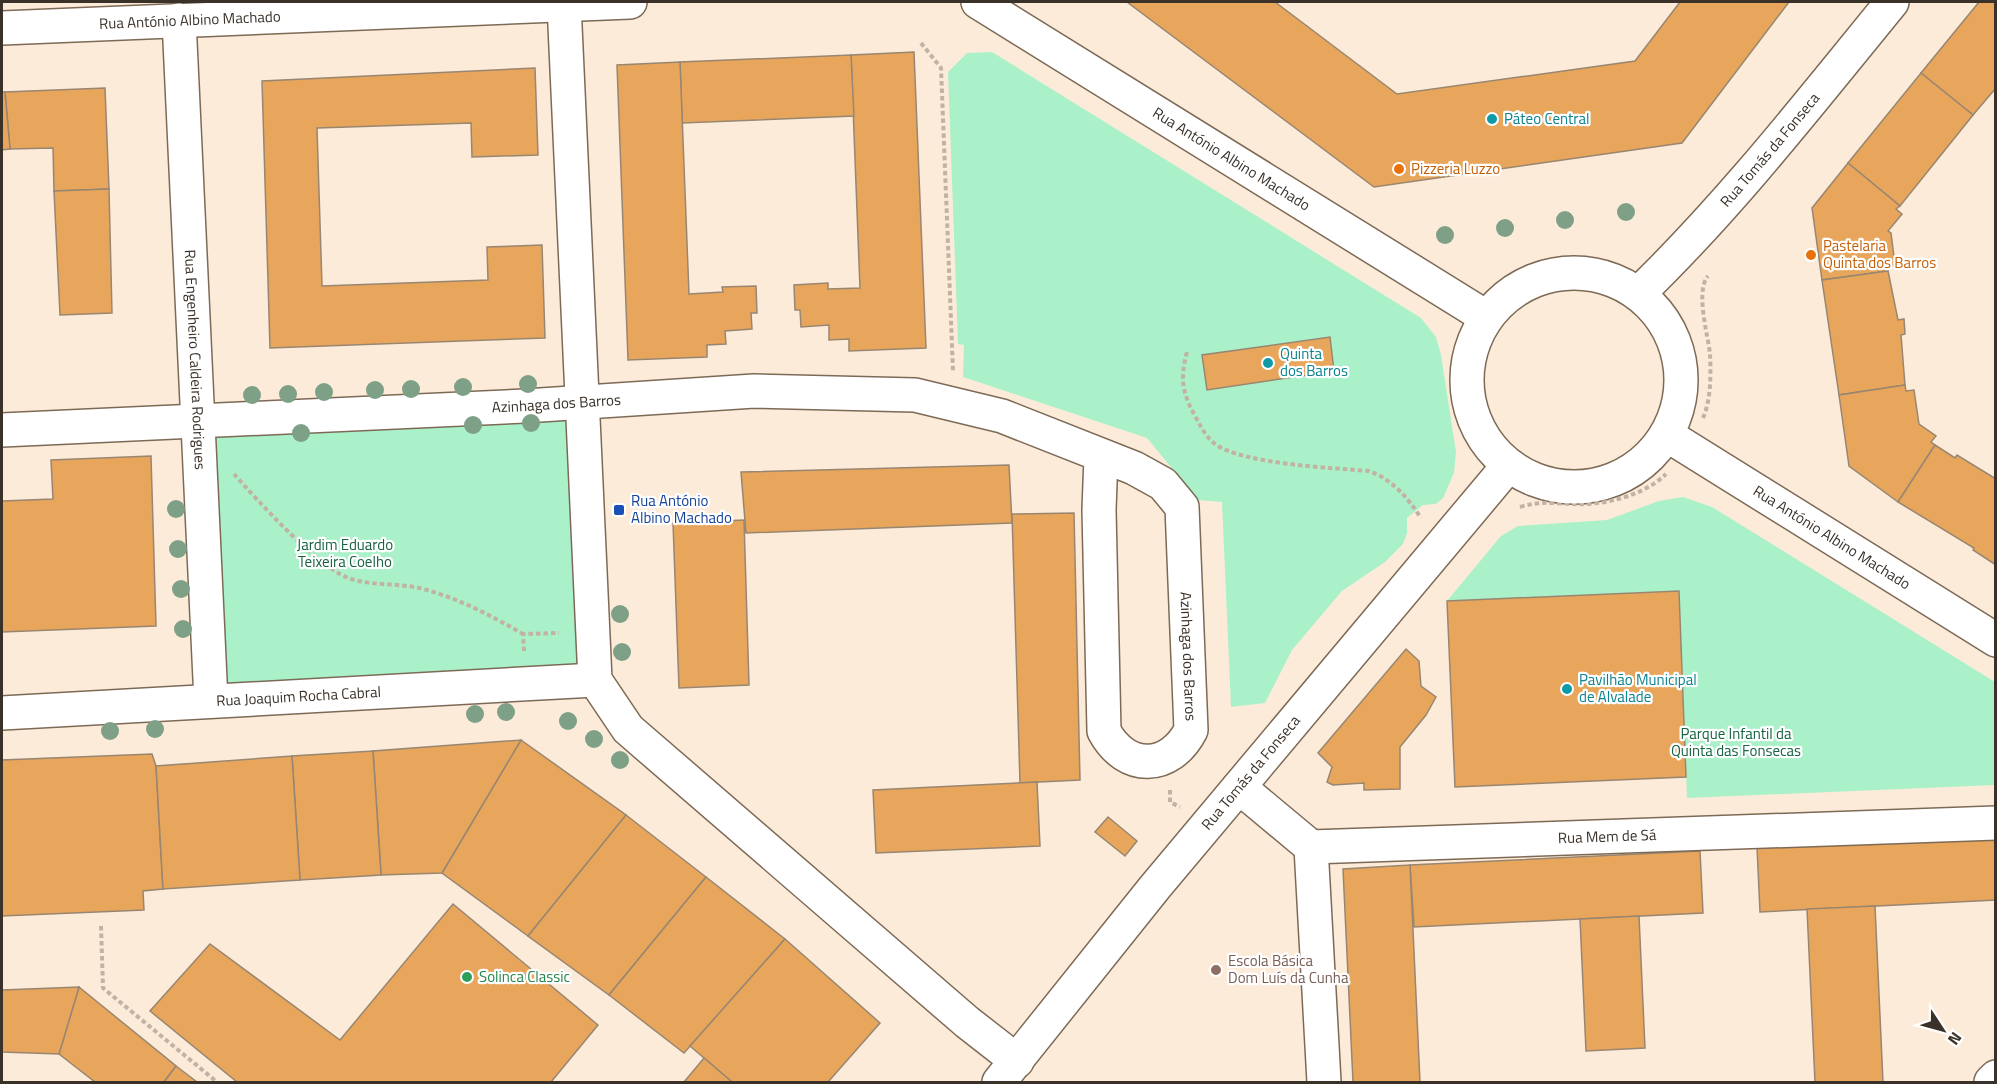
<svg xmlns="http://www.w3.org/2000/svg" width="1997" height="1084" font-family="'Titillium Web',sans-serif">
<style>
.green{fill:#aaf1ca}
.building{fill:#e7a65b;stroke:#998671;stroke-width:1.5}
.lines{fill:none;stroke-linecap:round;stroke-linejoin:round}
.street-casing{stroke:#7d6a56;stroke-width:36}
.path{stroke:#c1b2a3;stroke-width:4;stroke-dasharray:4.5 3;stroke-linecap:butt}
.street{stroke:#fff;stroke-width:33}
.tree{fill:#7ea086}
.culture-dot{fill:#0f9aa8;stroke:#fff;stroke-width:2}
.food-dot{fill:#e8710a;stroke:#fff;stroke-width:2}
.transit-dot{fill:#1a4fb4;stroke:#fff;stroke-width:2}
.education-dot{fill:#8d6e63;stroke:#fff;stroke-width:2}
.leisure-dot{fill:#2e9e5b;stroke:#fff;stroke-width:2}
.labels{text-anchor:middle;stroke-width:4.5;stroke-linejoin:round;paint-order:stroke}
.street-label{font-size:15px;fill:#3a3129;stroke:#fff}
.culture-label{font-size:15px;fill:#0d838f;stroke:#fff;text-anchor:start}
.food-label{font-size:15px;fill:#c56008;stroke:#fff;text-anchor:start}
.transit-label{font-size:15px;fill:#164399;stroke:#fff;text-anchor:start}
.park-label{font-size:15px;fill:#176242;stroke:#fff}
.education-label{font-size:15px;fill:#785e54;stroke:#fff;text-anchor:start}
.leisure-label{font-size:15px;fill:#27864d;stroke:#fff;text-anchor:start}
</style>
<rect width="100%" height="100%" fill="#fdebd9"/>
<g class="green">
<path d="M992,52L1421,318L1436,337L1441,355L1456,452L1454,473L1443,498L1436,504L1423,505L1407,518V533L1403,544L1385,562L1342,591L1292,650L1265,703L1231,707L1222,502L1198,500L1147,438L963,377L964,345L958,344L948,72L967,53Z"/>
<path d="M584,403L595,680L211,701L198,419Z"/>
<path d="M1683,497L1712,507L1995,682V785L1687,798L1679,591L1447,601L1501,536L1518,526L1607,520L1659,501Z"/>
</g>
<g class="building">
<path d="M1127,2H1275L1397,94L1635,61L1680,2H1789L1682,143L1374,187Z"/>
<path d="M1979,2H1996V88L1973,115L1921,73Z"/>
<path d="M914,52L926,348L849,351V339L829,340V325L801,327L800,310H795L794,285L828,283V289L860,288L851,55Z"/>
<path d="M851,55L854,116L682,123L680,62Z"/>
<path d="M680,62L689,294L723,292L722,287L756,286L757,313H751L752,329L725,331L726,344L707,345V357L628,360L617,65Z"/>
<path d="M535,68L538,155L472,157L471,123L317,128L322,286L488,280L487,247L542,245L545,338L270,348L262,81Z"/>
<path d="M1921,73L1973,115L1900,206L1848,163Z"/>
<path d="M105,88L109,189L54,191L53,148L10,149L5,92Z"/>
<path d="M2,92H5L10,149L2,150Z"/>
<path d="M1848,163L1900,206L1896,209L1902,214L1888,231L1891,233L1895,265L1887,266L1888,271L1822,280L1812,208Z"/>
<path d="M109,189L112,313L60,315L54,191Z"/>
<path d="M1888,271L1898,320L1904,319L1905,334L1901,335L1905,385L1839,395L1822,280Z"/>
<path d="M1330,337L1334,371L1207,390L1202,355Z"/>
<path d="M1905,385L1906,391L1914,390L1919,424L1936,436L1931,442L1935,445L1898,502L1849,466L1839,395Z"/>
<path d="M1935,445L1955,458L1957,455L1996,479V565L1973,550L1974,548L1898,502Z"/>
<path d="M151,456L156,626L2,632V501L53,499L51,460Z"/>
<path d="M1009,465L1012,523L746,533L741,472Z"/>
<path d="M1074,513L1080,780L1020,783L1012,514Z"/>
<path d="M744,520L749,685L679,688L673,523Z"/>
<path d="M1679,591L1686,777L1455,787L1447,601Z"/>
<path d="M1406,649L1419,661L1421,686L1436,697L1426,715L1400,747V789L1364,790V783L1333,785L1327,782L1332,767L1318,753Z"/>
<path d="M521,740L626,815L528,936L442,873Z"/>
<path d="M521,740L442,873L381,875L373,751Z"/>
<path d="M373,751L381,875L300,880L292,756Z"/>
<path d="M152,754L156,766L163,889L143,891L144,910L2,916V760Z"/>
<path d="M292,756L300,880L163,889L156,766Z"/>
<path d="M1037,782L1040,846L876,853L873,790Z"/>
<path d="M626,815L706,877L609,995L528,936Z"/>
<path d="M1108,817L1137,841L1125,856L1095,832Z"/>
<path d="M1996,835V900L1760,912L1757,847Z"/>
<path d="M1700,851L1703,913L1414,927L1410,865Z"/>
<path d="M1410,865L1420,1082H1353L1343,869Z"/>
<path d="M706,877L785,939L684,1053L609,995Z"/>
<path d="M453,904L598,1025L551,1082H237L150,1011L210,944L340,1040Z"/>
<path d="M1875,906L1883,1082H1815L1807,909Z"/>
<path d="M1639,916L1645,1048L1586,1051L1580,919Z"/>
<path d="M785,939L880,1023L828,1082H732L690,1046Z"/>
<path d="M79,987L176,1066L164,1082H95L59,1054Z"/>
<path d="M79,987L59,1054L2,1052V990Z"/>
<path d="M704,1058L732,1082H684Z"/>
<path d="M176,1066L197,1082H164Z"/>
</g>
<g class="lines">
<g class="street-casing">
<g id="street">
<path id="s1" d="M978,2L1486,317"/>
<path d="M564,4L595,680L628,729L967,1022L1017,1061"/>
<path id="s2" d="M179,20L211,701"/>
<path id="s3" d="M2,28L630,2"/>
<circle cx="1574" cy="380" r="107"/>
<path id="s4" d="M1639,293C1731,204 1811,101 1892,2"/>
<path id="s5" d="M2,430L525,406L754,391L915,395L1002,416L1134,468L1163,484L1182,507L1191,730C1170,771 1126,772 1104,731L1099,510L1101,456"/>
<path id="s6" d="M1667,435L1996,640"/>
<path id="s7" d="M2,713L595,680"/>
<path id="s8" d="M1239,787L1311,847L1996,823"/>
<path d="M1311,847L1324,1082"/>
<path id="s9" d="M999,1082L1155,887L1508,466"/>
<path d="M1991,1082L1996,1077"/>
</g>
</g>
<g class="path">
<path d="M921,43L941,68L953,371"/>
<path d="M1187,352C1180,377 1182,392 1194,414C1200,425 1205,436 1215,444C1242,464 1333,468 1369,471C1393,480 1407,497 1421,518"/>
<path d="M1703,418C1711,400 1711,374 1710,354C1708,335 1695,291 1708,276"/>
<path d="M234,474C258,501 315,564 346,577C370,587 398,582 423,589C458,598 492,616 523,634"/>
<path d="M1520,507C1539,501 1552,503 1571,504C1602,506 1644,496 1666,474"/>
<path d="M524,651L523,634L559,633"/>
<path d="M1170,790V802L1180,807"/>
<path d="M101,926L103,988L217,1082"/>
</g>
<use href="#street" class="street"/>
</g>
<g class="tree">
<circle cx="1626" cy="212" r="9"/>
<circle cx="1565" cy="220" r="9"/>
<circle cx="1505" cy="228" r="9"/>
<circle cx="1445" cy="235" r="9"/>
<circle cx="528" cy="384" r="9"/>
<circle cx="463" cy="387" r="9"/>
<circle cx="411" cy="389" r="9"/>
<circle cx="375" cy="390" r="9"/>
<circle cx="324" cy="392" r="9"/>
<circle cx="288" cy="394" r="9"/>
<circle cx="252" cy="395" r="9"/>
<circle cx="531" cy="423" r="9"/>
<circle cx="473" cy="425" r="9"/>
<circle cx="301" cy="433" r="9"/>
<circle cx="176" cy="509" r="9"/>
<circle cx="178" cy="549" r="9"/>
<circle cx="181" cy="589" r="9"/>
<circle cx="620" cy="614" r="9"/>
<circle cx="183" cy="629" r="9"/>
<circle cx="622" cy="652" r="9"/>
<circle cx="506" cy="712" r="9"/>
<circle cx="475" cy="714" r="9"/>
<circle cx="568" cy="721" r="9"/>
<circle cx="155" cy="729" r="9"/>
<circle cx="110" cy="731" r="9"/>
<circle cx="594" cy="739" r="9"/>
<circle cx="620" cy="760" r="9"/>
</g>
<g class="culture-dot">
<circle cx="1492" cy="119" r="6"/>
<circle cx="1268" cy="363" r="6"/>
<circle cx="1567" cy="689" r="6"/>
</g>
<g class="food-dot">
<circle cx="1399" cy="169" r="6"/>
<circle cx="1811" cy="255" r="6"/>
</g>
<rect class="transit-dot" x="613" y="504" width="12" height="12" rx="3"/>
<circle class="education-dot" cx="1216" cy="970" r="6"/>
<circle class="leisure-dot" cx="467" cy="977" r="6"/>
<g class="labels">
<g class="street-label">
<text dy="5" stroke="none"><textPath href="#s3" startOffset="188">Rua António Albino Machado</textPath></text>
<text dy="5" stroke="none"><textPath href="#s4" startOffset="194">Rua Tomás da Fonseca</textPath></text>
<text dy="5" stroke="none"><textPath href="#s1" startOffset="298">Rua António Albino Machado</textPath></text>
<text dy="5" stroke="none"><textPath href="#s2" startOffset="340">Rua Engenheiro Caldeira Rodrigues</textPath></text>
<text dy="5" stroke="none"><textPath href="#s5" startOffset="555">Azinhaga dos Barros</textPath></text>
<text dy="5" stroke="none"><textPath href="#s6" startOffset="194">Rua António Albino Machado</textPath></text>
<text dy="5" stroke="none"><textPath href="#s5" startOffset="1358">Azinhaga dos Barros</textPath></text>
<text dy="5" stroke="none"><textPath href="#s7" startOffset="297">Rua Joaquim Rocha Cabral</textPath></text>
<text dy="5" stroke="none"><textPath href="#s9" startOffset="399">Rua Tomás da Fonseca</textPath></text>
<text dy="5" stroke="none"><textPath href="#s8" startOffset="390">Rua Mem de Sá</textPath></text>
</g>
<g class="culture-label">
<text x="1504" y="124">Páteo Central</text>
<text x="1280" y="359">Quinta<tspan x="1280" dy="17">dos Barros</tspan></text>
<text x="1579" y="685">Pavilhão Municipal<tspan x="1579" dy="17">de Alvalade</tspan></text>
</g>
<g class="food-label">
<text x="1411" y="174">Pizzeria Luzzo</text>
<text x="1823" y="251">Pastelaria<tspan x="1823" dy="17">Quinta dos Barros</tspan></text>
</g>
<g class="transit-label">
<text x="631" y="506">Rua António<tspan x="631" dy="17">Albino Machado</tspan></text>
</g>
<g class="park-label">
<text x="345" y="550">Jardim Eduardo<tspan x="345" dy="17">Teixeira Coelho</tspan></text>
<text x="1736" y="739">Parque Infantil da<tspan x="1736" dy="17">Quinta das Fonsecas</tspan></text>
</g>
<g class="education-label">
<text x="1228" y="966">Escola Básica<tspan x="1228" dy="17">Dom Luís da Cunha</tspan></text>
</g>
<g class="leisure-label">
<text x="479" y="982">Solinca Classic</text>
</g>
</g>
<rect width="1997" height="1084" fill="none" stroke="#3a3129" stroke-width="6"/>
<g transform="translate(1943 1030) rotate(126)" stroke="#ffffff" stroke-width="4.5" paint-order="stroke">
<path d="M0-4.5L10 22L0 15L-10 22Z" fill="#3a3129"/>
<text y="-9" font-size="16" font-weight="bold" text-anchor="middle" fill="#3a3129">N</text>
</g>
</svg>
